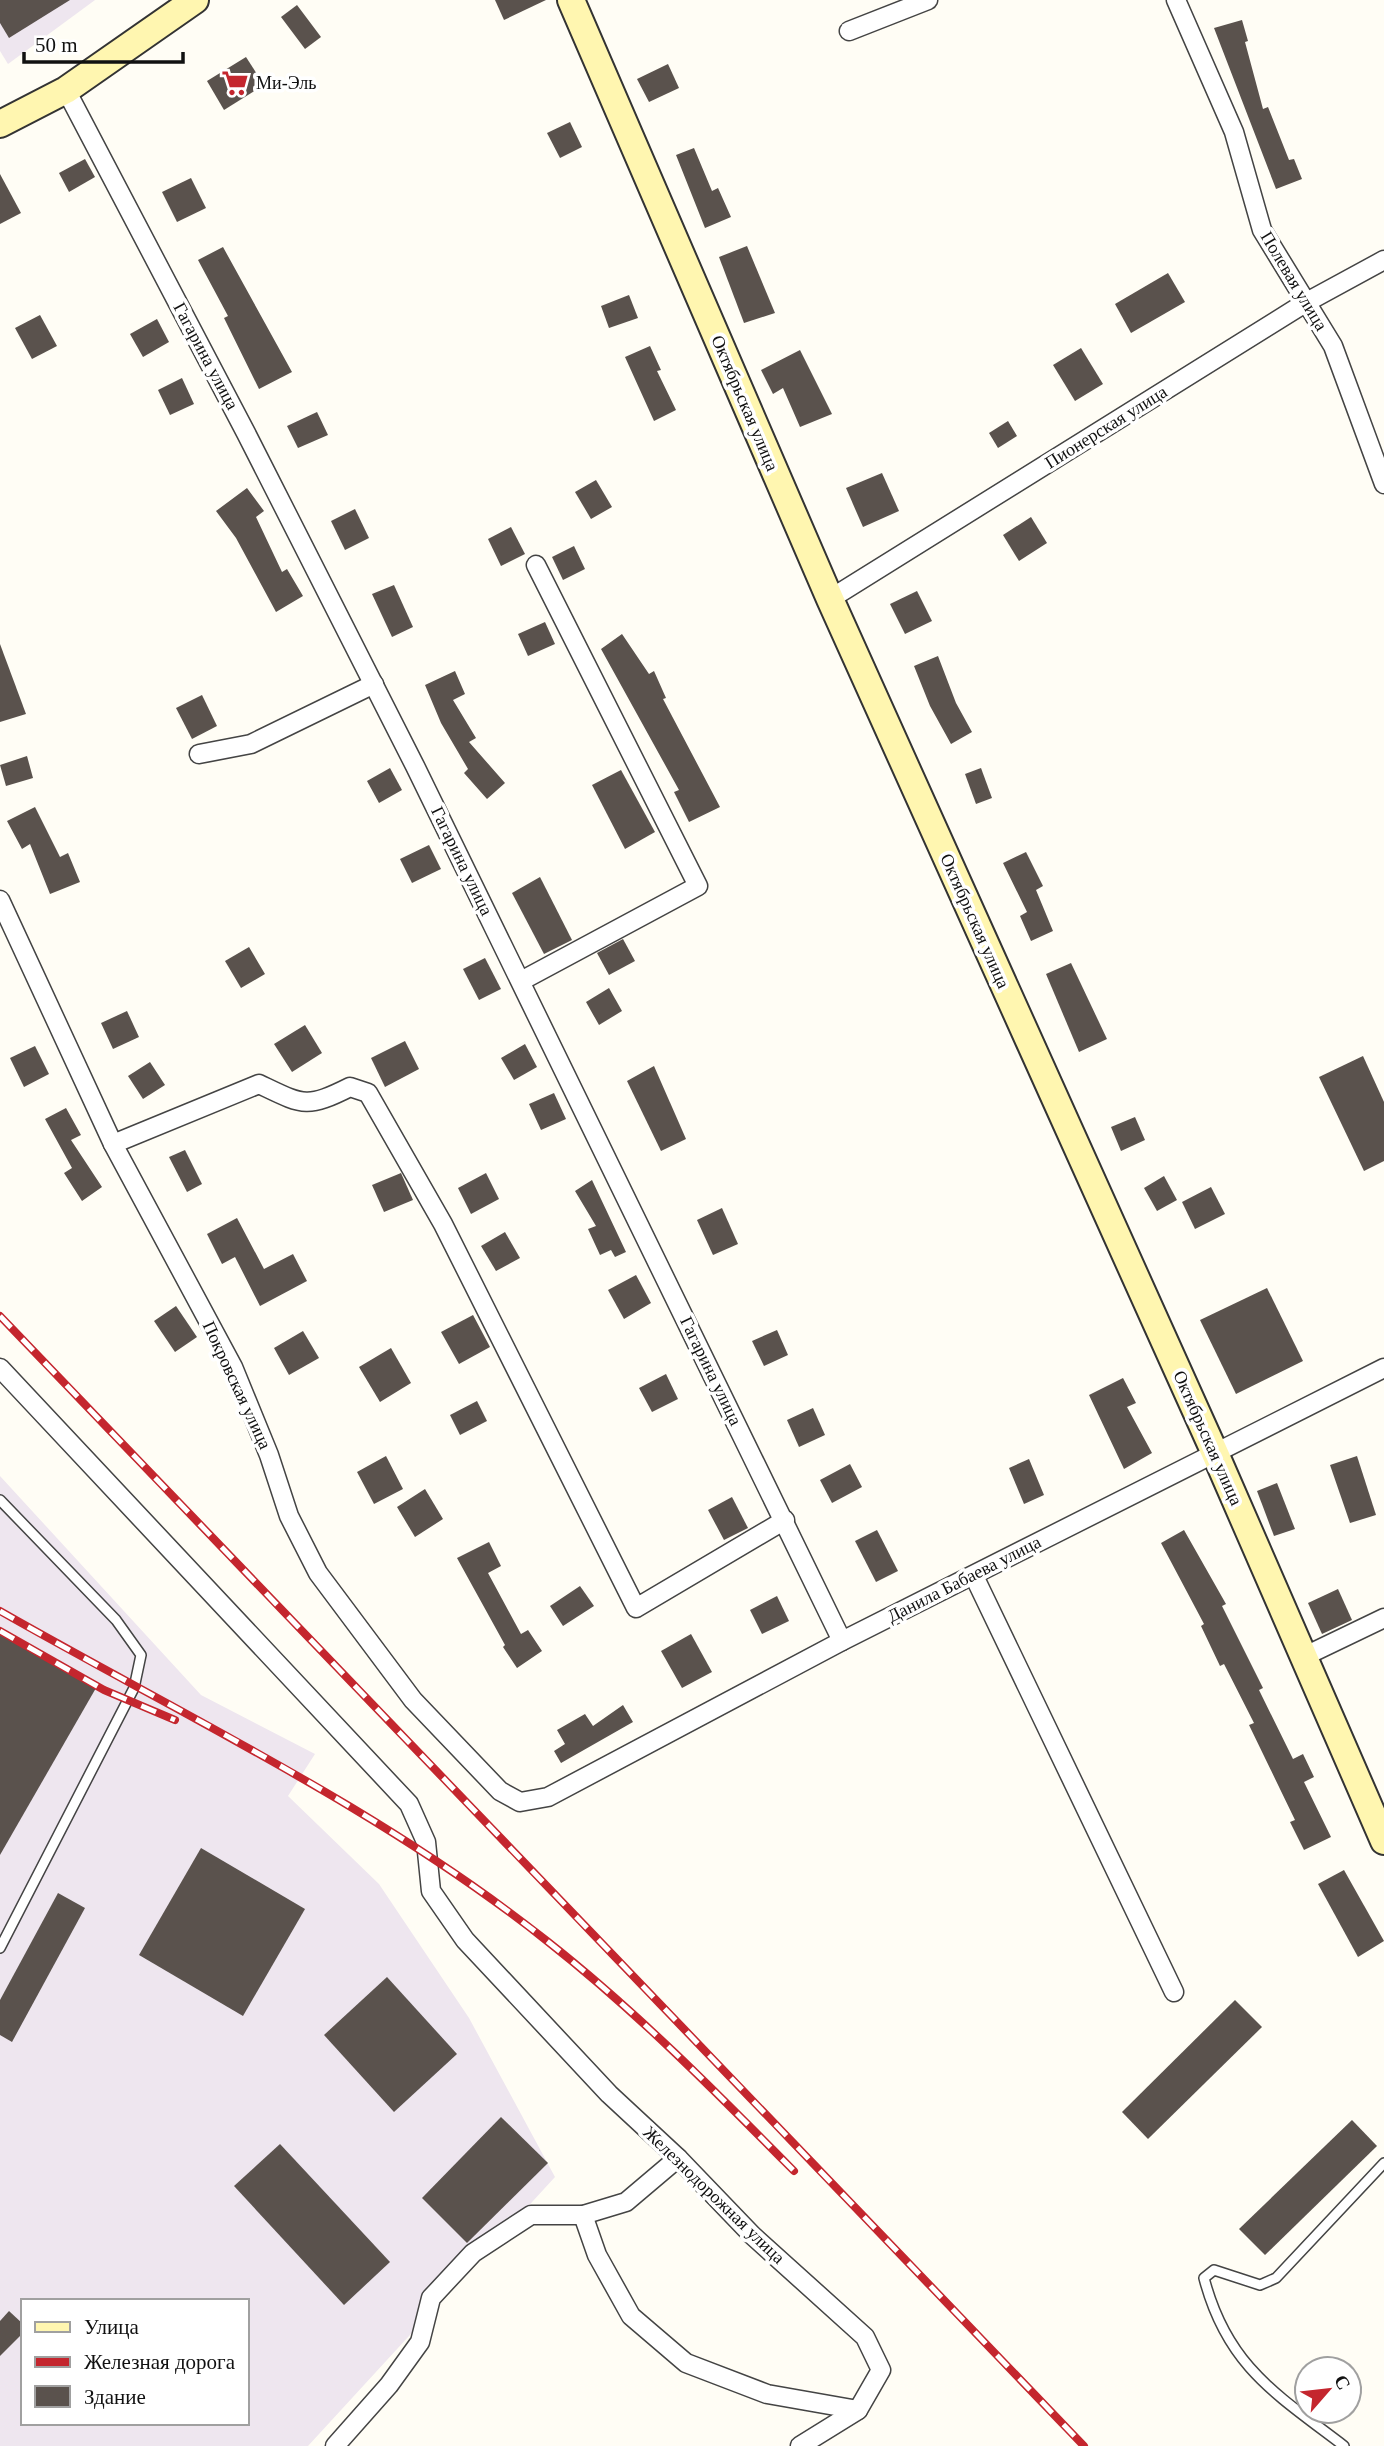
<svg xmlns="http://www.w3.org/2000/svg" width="1384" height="2446" font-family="Georgia,serif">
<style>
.industrial{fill:#eee6ef;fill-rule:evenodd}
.building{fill:#5a524d}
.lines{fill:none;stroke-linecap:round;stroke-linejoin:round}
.lane-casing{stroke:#444;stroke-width:12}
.street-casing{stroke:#444;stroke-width:21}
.secondary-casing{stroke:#333;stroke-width:30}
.lane{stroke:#fff;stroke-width:9}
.street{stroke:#fff;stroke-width:18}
.secondary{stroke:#fff6b0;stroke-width:26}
.rail-casing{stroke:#c4262e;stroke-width:8}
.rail{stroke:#fff;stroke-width:5;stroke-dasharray:16;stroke-linecap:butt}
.labels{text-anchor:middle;stroke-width:7;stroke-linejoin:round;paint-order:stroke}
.poi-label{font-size:18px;fill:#111;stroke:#fff;text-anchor:start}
.street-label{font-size:18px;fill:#111;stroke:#fff}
</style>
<rect width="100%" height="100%" fill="#fffdf5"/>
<g class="industrial">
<path d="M0,0H95L8,64L0,51Z"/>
<path d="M0,1476L201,1695L315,1754L288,1796L379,1884L469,2018L555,2177L308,2446H0ZM23,2301H247V2423H23Z"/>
</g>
<g class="building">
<path d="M0,0H70L9,38L0,23Z"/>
<path d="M495,0H546L504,20Z"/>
<path d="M297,5L321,37L305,49L281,17Z"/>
<path d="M1242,20L1248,41L1245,42L1263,109L1268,107L1289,160L1294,159L1302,179L1276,189L1214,28Z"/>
<path d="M246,57L264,85L224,110L207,81Z"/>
<path d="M668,64L679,88L649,102L637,79Z"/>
<path d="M570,122L582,147L560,158L547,133Z"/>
<path d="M694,148L712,191L718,188L731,217L705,228L676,155Z"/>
<path d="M85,159L95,177L69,192L59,173Z"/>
<path d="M0,174L21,213L0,224Z"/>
<path d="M191,178L206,208L177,222L162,192Z"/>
<path d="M747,246L775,313L744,323L719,257Z"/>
<path d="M223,247L292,372L259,389L224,318L228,316L198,260Z"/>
<path d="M1168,273L1185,302L1131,333L1115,304Z"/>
<path d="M629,295L638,318L609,328L601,306Z"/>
<path d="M40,315L57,346L32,359L15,328Z"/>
<path d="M157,319L169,342L143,357L130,334Z"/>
<path d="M650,346L661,370L657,371L676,410L654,421L625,357Z"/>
<path d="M1081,348L1103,384L1075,401L1053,365Z"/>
<path d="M800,350L832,414L800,427L783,388L773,394L761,370Z"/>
<path d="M182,378L194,404L170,415L158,390Z"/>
<path d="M317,412L328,435L298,448L287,426Z"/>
<path d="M1008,421L1017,436L998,448L989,433Z"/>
<path d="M882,473L899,511L863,527L846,488Z"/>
<path d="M596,480L612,507L591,519L575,492Z"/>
<path d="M247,488L264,511L256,517L282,572L287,569L303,596L276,612L236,538L216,511Z"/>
<path d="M355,509L369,538L345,550L331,521Z"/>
<path d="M1031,517L1047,543L1019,561L1003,535Z"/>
<path d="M511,527L525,554L501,566L488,539Z"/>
<path d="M574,546L585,569L563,580L552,557Z"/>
<path d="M394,585L413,627L392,637L372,594Z"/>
<path d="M917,591L932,621L905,634L890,604Z"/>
<path d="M545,622L555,644L528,656L518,634Z"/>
<path d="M622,634L649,674L654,671L666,698L663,699L720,807L689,822L674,792L679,790L601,649Z"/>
<path d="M0,644L26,714L0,722Z"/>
<path d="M938,656L956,703L972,732L951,744L930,706L914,666Z"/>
<path d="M455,671L465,694L453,700L476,738L469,742L505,783L487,799L464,773L468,769L441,723L425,685Z"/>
<path d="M202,695L217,726L192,739L176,708Z"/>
<path d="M27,756L33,778L6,786L0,765Z"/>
<path d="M390,768L402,790L379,803L367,781Z"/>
<path d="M981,768L992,798L976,804L965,774Z"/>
<path d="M621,770L655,832L625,849L592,785Z"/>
<path d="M35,807L60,857L68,853L80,882L50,894L30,844L22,849L7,821Z"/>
<path d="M429,845L441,869L412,883L400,859Z"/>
<path d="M1026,852L1043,886L1036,890L1053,931L1031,941L1020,916L1027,912L1003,863Z"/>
<path d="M540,877L572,940L544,954L512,893Z"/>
<path d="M623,939L635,961L609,975L597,953Z"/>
<path d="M249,947L265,974L241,988L225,961Z"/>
<path d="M485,958L501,989L479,1000L463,969Z"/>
<path d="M1071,963L1107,1039L1079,1052L1046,974Z"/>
<path d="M609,988L622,1011L599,1025L586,1002Z"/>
<path d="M127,1011L139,1037L113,1049L101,1023Z"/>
<path d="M305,1025L322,1053L292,1072L274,1044Z"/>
<path d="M405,1041L419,1069L385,1087L371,1058Z"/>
<path d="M525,1044L537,1067L514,1080L501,1058Z"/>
<path d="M35,1046L49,1074L24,1087L10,1058Z"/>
<path d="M1363,1056L1384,1102V1161L1364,1171L1319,1077Z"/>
<path d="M150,1062L165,1085L143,1099L128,1076Z"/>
<path d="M654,1066L686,1139L661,1151L627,1081Z"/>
<path d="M554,1093L566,1119L541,1130L529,1104Z"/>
<path d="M66,1108L81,1135L71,1140L102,1187L82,1201L64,1173L72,1168L45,1119Z"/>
<path d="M1135,1117L1145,1140L1121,1151L1111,1127Z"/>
<path d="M185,1150L202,1184L187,1192L169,1157Z"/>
<path d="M401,1173L413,1200L384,1212L372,1185Z"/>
<path d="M486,1173L499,1199L471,1214L458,1188Z"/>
<path d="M1164,1176L1177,1200L1157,1211L1144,1188Z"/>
<path d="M592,1180L626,1252L615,1257L611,1250L600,1255L588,1229L596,1226L575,1191Z"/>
<path d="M1211,1187L1225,1214L1195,1229L1182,1202Z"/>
<path d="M722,1208L738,1244L713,1255L697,1220Z"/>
<path d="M237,1218L264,1269L293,1254L307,1281L260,1306L235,1257L222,1264L207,1234Z"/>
<path d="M505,1232L520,1258L496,1271L481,1246Z"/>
<path d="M636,1275L651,1303L624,1319L608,1290Z"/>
<path d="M1267,1288L1303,1361L1236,1394L1200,1320Z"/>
<path d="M176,1306L197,1337L175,1352L154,1321Z"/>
<path d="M473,1315L490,1347L459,1364L441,1332Z"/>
<path d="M777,1330L788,1355L764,1366L752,1341Z"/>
<path d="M303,1331L319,1358L289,1375L274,1348Z"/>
<path d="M391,1348L411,1383L380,1402L359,1367Z"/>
<path d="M666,1374L678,1399L652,1412L639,1388Z"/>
<path d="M1123,1378L1136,1403L1127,1407L1152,1453L1124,1469L1089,1395Z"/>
<path d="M477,1401L487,1421L460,1435L450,1415Z"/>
<path d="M813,1408L825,1435L799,1447L787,1420Z"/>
<path d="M386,1456L403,1489L374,1504L357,1472Z"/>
<path d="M1357,1456L1376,1515L1350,1523L1330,1465Z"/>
<path d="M1029,1459L1044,1495L1024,1504L1009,1468Z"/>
<path d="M850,1464L862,1487L832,1503L820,1480Z"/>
<path d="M1277,1483L1295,1529L1274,1536L1257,1491Z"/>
<path d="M425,1489L443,1519L415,1537L397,1507Z"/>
<path d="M732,1497L748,1528L724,1540L708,1510Z"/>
<path d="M877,1530L898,1571L876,1582L855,1541Z"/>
<path d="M1184,1530L1226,1604L1222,1606L1263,1688L1259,1690L1293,1759L1303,1754L1314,1777L1304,1782L1331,1837L1304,1850L1290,1822L1295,1820L1249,1725L1254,1723L1224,1664L1220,1666L1201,1626L1204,1624L1161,1543Z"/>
<path d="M489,1542L501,1566L488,1573L521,1634L528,1630L542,1651L517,1668L503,1647L505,1645L457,1558Z"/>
<path d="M580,1586L594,1606L563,1626L550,1606Z"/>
<path d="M1338,1589L1352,1620L1322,1634L1308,1603Z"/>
<path d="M777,1596L789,1621L762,1634L750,1610Z"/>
<path d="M0,1634L96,1688L0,1855Z"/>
<path d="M691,1634L712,1672L682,1688L661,1651Z"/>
<path d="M623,1705L633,1722L561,1763L554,1751L565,1744L557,1730L585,1714L593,1726Z"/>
<path d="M201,1848L305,1909L243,2016L139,1955Z"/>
<path d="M1344,1870L1384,1941L1358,1957L1318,1884Z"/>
<path d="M58,1893L85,1908L12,2042L0,2035V2000Z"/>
<path d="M387,1977L457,2054L394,2112L324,2035Z"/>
<path d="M1235,2000L1262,2027L1148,2139L1122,2112Z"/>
<path d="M501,2117L548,2163L467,2243L422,2198Z"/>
<path d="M1352,2120L1377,2146L1265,2255L1239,2229Z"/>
<path d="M280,2144L390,2262L344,2305L234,2186Z"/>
<path d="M9,2311L23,2324V2333L0,2356V2321Z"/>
</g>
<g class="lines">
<g class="lane-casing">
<g id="lane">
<path d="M0,1500L116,1620L141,1655L134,1688L0,1948"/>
<path d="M1344,2446C1276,2394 1227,2366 1204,2278L1214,2270L1260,2285L1276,2278L1384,2163"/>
</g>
</g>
<g class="street-casing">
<g id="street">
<path d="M1176,0L1234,132L1262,230L1333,346L1384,484"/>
<path d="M849,31L928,0"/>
<path d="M66,90L246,433L415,766L842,1641"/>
<path d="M830,599L1305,303L1384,260"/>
<path d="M199,754L251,744L374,684"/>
<path d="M0,900L113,1144L233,1367L269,1455L289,1516L318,1573L413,1700L500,1791L520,1802L548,1797L842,1641L1384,1368"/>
<path d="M521,981L698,886L536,565"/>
<path d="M113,1144L259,1084C303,1105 306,1109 350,1087L368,1093L443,1224L636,1608L785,1520"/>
<path d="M0,1368L409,1804L426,1842L431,1891L465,1940L609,2094L678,2158L752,2235L865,2337L881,2370L858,2410L800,2446"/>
<path d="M974,1576L1174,1992"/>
<path d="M1303,1657L1384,1618"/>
<path d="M583,2215L597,2255L631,2316L686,2363L767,2394L858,2410"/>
<path d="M335,2446L389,2385L420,2342L431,2298L473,2253L531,2215H583L626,2202L678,2158"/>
</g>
</g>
<g class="secondary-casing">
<g id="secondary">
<path d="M571,0L830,599L1214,1451L1384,1841"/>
<path d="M0,124L66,90L195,0"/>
</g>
</g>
<use href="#lane" class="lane"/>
<use href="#street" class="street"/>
<use href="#secondary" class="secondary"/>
<g class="rail-casing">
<g id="rail">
<path d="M0,1316L1084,2446"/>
<path d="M0,1611C184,1716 381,1809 547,1941C636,2011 715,2091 794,2171"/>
<path d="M0,1631L104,1690L175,1720"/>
</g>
</g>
<use href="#rail" class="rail"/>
</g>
<defs>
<g id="supermarket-bare" transform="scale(2.1)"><path d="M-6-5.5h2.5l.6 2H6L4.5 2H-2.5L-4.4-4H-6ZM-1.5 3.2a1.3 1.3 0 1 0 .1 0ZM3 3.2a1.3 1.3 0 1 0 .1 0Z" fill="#c4262e" stroke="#fff" stroke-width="2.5" paint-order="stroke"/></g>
</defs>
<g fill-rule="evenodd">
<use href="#supermarket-bare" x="235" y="83"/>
</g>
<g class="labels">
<g class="poi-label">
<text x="256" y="89">Ми-Эль</text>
</g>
<g class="street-label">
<text transform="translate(1294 281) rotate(59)" y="6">Полевая улица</text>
<text transform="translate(206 356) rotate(62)" y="6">Гагарина улица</text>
<text transform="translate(745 403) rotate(67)" y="6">Октябрьская улица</text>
<text transform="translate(1106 427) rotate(-32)" y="6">Пионерская улица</text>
<text transform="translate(462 861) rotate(64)" y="6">Гагарина улица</text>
<text transform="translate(975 921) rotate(66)" y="6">Октябрьская улица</text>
<text transform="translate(711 1371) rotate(64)" y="6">Гагарина улица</text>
<text transform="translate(237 1385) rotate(65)" y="6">Покровская улица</text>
<text transform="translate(1208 1438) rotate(66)" y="6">Октябрьская улица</text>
<text transform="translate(964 1579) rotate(-27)" y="6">Данила Бабаева улица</text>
<text transform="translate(714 2195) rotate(44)" y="6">Железнодорожная улица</text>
</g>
</g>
<rect x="21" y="2299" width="228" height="126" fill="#ffffff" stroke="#a0a0a0" stroke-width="2"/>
<rect x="35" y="2322" width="35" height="10" fill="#fff6b0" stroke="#a0a0a0" stroke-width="2"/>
<text x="84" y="2334" font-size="21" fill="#111111">Улица</text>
<rect x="35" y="2357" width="35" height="10" fill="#c4262e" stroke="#a0a0a0" stroke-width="2"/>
<text x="84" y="2369" font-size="21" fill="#111111">Железная дорога</text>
<rect x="35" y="2386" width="35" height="21" fill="#5a524d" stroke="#a0a0a0" stroke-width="2"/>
<text x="84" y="2404" font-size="21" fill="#111111">Здание</text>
<g transform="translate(1328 2390) rotate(62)"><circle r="33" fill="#ffffff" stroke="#a0a0a0" stroke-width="2"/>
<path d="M0-5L12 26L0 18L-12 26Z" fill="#c4262e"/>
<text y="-10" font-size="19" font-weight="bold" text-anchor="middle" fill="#111111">С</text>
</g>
<path d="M24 52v10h159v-10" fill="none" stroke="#111111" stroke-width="3.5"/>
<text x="35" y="52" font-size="21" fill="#111111" stroke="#ffffff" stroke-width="5" paint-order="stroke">50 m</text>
</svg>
